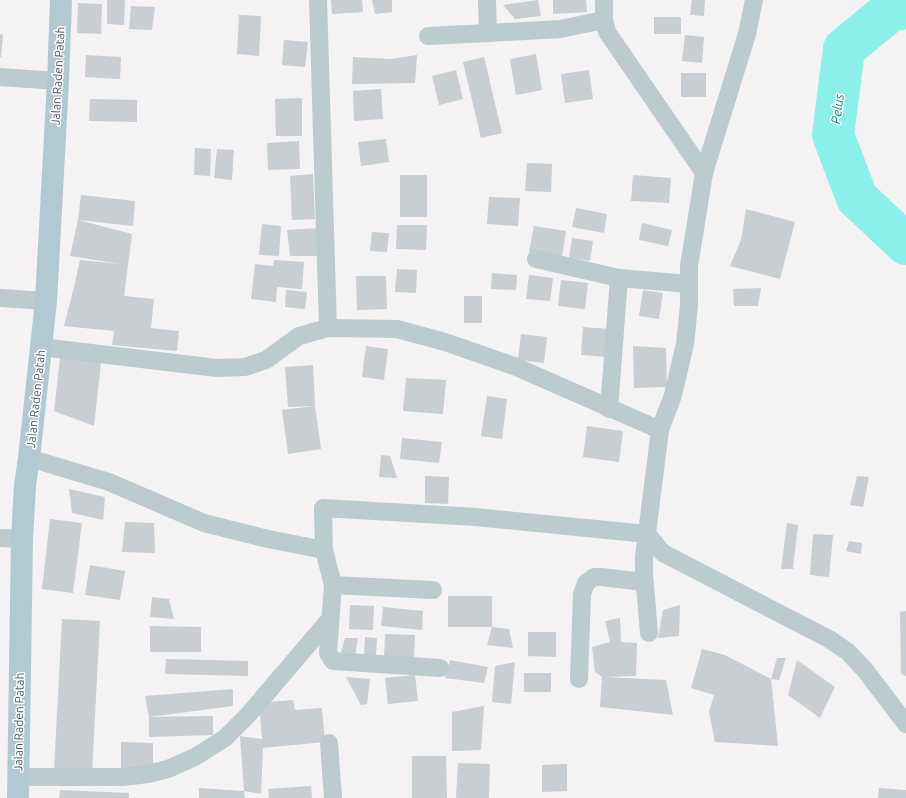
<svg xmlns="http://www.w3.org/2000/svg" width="906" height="798" font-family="Ubuntu,sans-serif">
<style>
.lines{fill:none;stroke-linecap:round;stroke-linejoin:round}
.river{stroke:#8cf0ea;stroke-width:42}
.building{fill:#c8ced1}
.minor{stroke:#bccbce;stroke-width:18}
.primary{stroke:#b1cad1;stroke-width:22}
.labels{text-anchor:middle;stroke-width:3;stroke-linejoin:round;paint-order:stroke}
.street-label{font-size:12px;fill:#485b60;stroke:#fff}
.water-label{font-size:13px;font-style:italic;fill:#0a847c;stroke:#fff}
</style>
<rect width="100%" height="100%" fill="#f4f2f2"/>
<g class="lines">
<path class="river" d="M906,8L890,11L844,49L833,135L857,198L906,244"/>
</g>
<g class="building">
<path d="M107,0H125L124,25L107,24Z"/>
<path d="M331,0H362L363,12L332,14Z"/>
<path d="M372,0H392V12L375,14Z"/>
<path d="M538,0L541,16L515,19L503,5Z"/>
<path d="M553,0H586L587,12L553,14Z"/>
<path d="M692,0H705L704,16L690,15Z"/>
<path d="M78,3L102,4L101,34L77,33Z"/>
<path d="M131,6L155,7L152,30L129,29Z"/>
<path d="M239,15L261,16L259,56L237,54Z"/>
<rect x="654" y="17" width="27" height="17"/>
<path d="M0,34L3,35L1,57H0Z"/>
<path d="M685,35L704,37L702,63L682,61Z"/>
<path d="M284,40L308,42L305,67L282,65Z"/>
<path d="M536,54L542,90L516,95L510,59Z"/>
<path d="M86,55L121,57L120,79L85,77Z"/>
<path d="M417,55L415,83L352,84L353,57L391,59Z"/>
<path d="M484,57L502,133L481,138L463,62Z"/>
<path d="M456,70L463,99L439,105L432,76Z"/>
<path d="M589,70L593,99L565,103L561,74Z"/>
<rect x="681" y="73" width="25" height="24"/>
<path d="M381,89L383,119L354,121L353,91Z"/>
<path d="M302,98V136H276L275,99Z"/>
<path d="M90,99L137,100V122L89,121Z"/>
<path d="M386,139L389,162L361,166L358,142Z"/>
<path d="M299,141L300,169L268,170L267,143Z"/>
<path d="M195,148L211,149L210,176L194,175Z"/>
<path d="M217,149L234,150L232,180L214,178Z"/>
<path d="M527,163L552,164L551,192L525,191Z"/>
<path d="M313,174L315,219L292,220L290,176Z"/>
<rect x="400" y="175" width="27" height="42"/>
<path d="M633,175L671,178L669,203L631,201Z"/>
<path d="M81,195L135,201L133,226L78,220L132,234L124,296L154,299L151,328L179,331L177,351L112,345L114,331L64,326L74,287L80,260L120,264L70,256L78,220Z"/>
<path d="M489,197L520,198L518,226L487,224Z"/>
<path d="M576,208L607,214L604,233L572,227Z"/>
<path d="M746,209L795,222L780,279L730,266L741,240Z"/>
<path d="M642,223L672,230L668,246L639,240Z"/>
<path d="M262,224L281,226L279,256L259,255Z"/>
<path d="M397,225H427L426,250L396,249Z"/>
<path d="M534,226L566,231L562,257L529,252Z"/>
<path d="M319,228L320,256H290L287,230Z"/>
<path d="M372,232L389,233L387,252L370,251Z"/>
<path d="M572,238L593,241L590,261L569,258Z"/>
<path d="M274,260L304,262L302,289L277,287L276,302L251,299L255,264L273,266Z"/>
<path d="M397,269L417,270L416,293L395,292Z"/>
<path d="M492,273L517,275L516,290L491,289Z"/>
<path d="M529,275L553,278L550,301L526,299Z"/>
<path d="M356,276H386L387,309L357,310Z"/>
<path d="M561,280L588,283L585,309L558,306Z"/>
<path d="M761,288L758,306H734L733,289Z"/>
<path d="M286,290L307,292L305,309L285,307Z"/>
<path d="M643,290L663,293L659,319L639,316Z"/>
<rect x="464" y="296" width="18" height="27"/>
<path d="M583,327L610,329L608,357L581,355Z"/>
<path d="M521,334L547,337L544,363L518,360Z"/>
<path d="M366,346L388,349L384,380L362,377Z"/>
<path d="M633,346L666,348L667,387L634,388Z"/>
<path d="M60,358L101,362L94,426L54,411Z"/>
<path d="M313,365L315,406L321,449L288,454L282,410L314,406L288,407L285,367Z"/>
<path d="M406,378L446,380L443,414L403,411Z"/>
<path d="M487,396L507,399L502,439L481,436Z"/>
<path d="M587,426L623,431L619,462L583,457Z"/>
<path d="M402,438L442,442L439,463L400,459Z"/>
<path d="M381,455L390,456L397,478L379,477Z"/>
<path d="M425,476L449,477L448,504L425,503Z"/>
<path d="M857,476L869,477L863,507L850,505Z"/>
<path d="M69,489L105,497L103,520L72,513Z"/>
<path d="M50,519L82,523L73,593L42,589Z"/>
<path d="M125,522L154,523L155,553L122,552Z"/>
<path d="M787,523L798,525L793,569H781Z"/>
<path d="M813,534L833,535L829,577L810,575Z"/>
<path d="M849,541L862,543L861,554L846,551Z"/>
<path d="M90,565L125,571L120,600L85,595Z"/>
<rect x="448" y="596" width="44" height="31"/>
<path d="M152,597L169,599L174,619L150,617Z"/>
<path d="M350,605L374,606L373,630L349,629Z"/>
<path d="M680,605L679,636L658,638L663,610Z"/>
<path d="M383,607L423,611L422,630L381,626Z"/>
<path d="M906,611V676L901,674L900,612Z"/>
<path d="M620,618L621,642L637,643L636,676L605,677L666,680L673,715L600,707L602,677L595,672L592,647L610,642L605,621Z"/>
<path d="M62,619L100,621L92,773L54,771Z"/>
<path d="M150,626L201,627V652H150Z"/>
<path d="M492,627L509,629L513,648L487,645Z"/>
<path d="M528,632H556V657L528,656Z"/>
<path d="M385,634L415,635L414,659L384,658Z"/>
<path d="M365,637L377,638L376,655H364Z"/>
<path d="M345,638H358L355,657L339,659Z"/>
<path d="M702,649L725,655L771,679L778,746L715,742L709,712L714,695L691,688Z"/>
<path d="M777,658H786L779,680L771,679Z"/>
<path d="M166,659L248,661V676L165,674Z"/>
<path d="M450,660L488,667L484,683L445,678Z"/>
<path d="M797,660L835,687L820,718L788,695Z"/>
<path d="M515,662L511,704L492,702L495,666Z"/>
<rect x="524" y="673" width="27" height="19"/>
<path d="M415,675L418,701L388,704L385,678Z"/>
<path d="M346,677L370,679L367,704L361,705Z"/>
<path d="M233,689V706L149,717L145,696Z"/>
<path d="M293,700L295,710L322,708L325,742L263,748L261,794L244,791L240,736L262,739L259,703Z"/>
<path d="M484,706L481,750L452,751V712Z"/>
<path d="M213,716V735L149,737V717Z"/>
<path d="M121,742L153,743V769H121Z"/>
<path d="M412,756H446L447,798H412Z"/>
<path d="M458,763L490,764L489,798H456Z"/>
<path d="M567,764V791L542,792V765Z"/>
<path d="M311,786L312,798H269L268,789Z"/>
<path d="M199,788L244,791L245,798H199Z"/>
<path d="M879,788L906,790V798H878Z"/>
<path d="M60,790L129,793V798H59Z"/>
</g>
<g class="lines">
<g class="minor">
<path d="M318,0L328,328"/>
<path d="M487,0L488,33L560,29L604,20"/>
<path d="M604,0V20L607,32L704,173"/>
<path d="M428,36L488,33"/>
<path d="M0,77L58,81"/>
<path d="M536,259L619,278L689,284"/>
<path d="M0,298L46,301"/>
<path d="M41,347L217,368L245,367L266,360L299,336L328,328L397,329L445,342L514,366L660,430"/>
<path d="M609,409L619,278"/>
<path d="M29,458L109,482L204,523L268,539L324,550"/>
<path d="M0,538L22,539"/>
<path d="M333,585L433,590"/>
<path d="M649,633L644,574V557L660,430L673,395L685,344L689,305V266L704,173L747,34L754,0"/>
<path d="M440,668L333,661L328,653L333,585L324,550L323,508L476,517L647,534L663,553L829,639L848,652L865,670L906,724"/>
<path d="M579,679L582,594L586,583L594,577H601L644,582"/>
<path d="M329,743L333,798"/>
<path d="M18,777H122L148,774L168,769L195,757L225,738L249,714L330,619"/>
</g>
<path class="primary" d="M18,798L22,539L25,485L29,458L46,301L58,81L61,0"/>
</g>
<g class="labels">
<g class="street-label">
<text transform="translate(58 76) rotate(-87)" y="4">Jalan Raden Patah</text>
<text transform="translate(36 399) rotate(-84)" y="4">Jalan Raden Patah</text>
<text transform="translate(19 722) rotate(-89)" y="4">Jalan Raden Patah</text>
</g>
<g class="water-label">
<text transform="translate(837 109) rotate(-83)" y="5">Pelus</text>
</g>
</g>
</svg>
